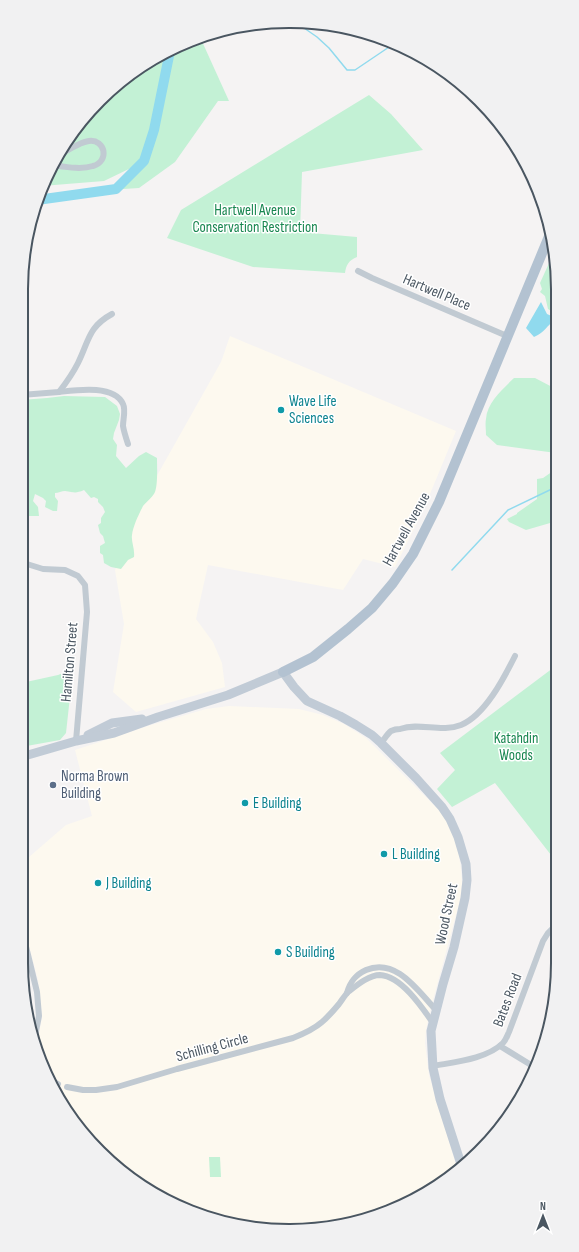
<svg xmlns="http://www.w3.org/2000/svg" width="579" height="1252" font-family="'Sofia Sans Condensed',sans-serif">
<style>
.commercial{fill:#fdf9ef}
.green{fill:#c3f1d5}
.water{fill:#90daee}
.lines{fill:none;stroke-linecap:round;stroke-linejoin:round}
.stream{stroke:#90daee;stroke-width:1.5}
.river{stroke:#90daee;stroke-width:10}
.street{stroke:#c1cad2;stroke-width:6}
.secondary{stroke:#c1cbd6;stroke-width:9}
.primary{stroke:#b3c2d1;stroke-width:10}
.culture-dot{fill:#0f9aa8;stroke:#fff;stroke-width:1.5}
.service-dot{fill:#5c6f8a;stroke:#fff;stroke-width:1.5}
.labels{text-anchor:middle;stroke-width:3;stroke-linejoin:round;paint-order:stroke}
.park-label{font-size:15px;fill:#17864f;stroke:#fff}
.street-label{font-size:15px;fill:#4a5661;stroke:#fff}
.culture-label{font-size:15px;fill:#0d838f;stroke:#fff;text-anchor:start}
.service-label{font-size:15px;fill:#4e5e75;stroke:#fff;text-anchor:start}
.rim{fill:none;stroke:#4a5661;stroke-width:2}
</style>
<rect width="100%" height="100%" fill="#f5f3f3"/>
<g class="commercial">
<path d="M230,336L456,431L423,511L395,567L363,559L343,590L208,565L196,619L213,642L222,663L225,687L136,712L113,692L124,624L115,570L127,546L119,543L221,362Z"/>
<path d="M229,706L299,709L323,715L344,724L366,738L441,812L452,831L459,855L461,870L462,883L460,900L430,1011L426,1030L425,1043L429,1075L457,1168L424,1195L342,1226L289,1231L237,1226L155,1195L87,1139L57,1097L36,1051L42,1017L38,980L21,917V864L66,825L92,816L75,750L151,725L206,709Z"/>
</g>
<g class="green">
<path d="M200,37L229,101H218L175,162L139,188L108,190L135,169L133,167L104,181L42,186L66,141L99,100L140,66L187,42Z"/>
<path d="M369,95L391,114L423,150L302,172L300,232L357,237V257C349,260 346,265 345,273L253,267L167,238L181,210Z"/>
<path d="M555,250L556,254V314L548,309L545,296L540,292L542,289L540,283Z"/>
<path d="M514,378H535L556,389V453L497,445L486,435C486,429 485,424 486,419C487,402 503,389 514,378Z"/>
<path d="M64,396L105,397L117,406L120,414L119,420L114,433L113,439L117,445L116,456L126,468L139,456L146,452L157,458C157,466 158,484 155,492C153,497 147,501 143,506C139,514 133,526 132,535C131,542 135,549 134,557L128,560L121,569L111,567L104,563L103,555L100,553V546L105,543L103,536L100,533L98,525L101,523V518L105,512L103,507L98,502V499L94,497L91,498L84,490C75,494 74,492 65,491C62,491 58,493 55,493V497L58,501L57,511H53L45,507L46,501L43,498L35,494L33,501L38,507L39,516H21V400L47,398Z"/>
<path d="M556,469L557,521L526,530L509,522L507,519L517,514V513L537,499V479L543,478Z"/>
<path d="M557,665L558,864L495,783L452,807L437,789L455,770L440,753Z"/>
<path d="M73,669L66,733L60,740L21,747V682H26L58,675Z"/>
<path d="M209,1157H220L221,1177H210Z"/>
</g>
<path class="water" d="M541,302L547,314L556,318V320C545,326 546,332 534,337L526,328Z"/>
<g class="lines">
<g class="stream">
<path d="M294,21L317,37L329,48L347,70H355L395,43"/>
<path d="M452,570L508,510L556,487"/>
</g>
<path class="river" d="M37,200L116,189L144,161L154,130L170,51"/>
<g class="street">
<path d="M53,165C66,167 81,170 93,166C110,161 105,139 89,141C80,142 66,151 58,156"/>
<path d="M358,271L372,278L507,336"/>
<path d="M59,392C76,390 114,384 123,404C126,410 123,419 123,426C124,432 126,438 128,444"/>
<path d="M21,395L59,392C66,383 73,373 78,363C89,341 88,327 112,314"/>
<path d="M27,564L43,569L65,570L78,576L85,585L87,612L76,741"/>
<path d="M381,743C384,740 387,734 391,731C393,730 397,729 400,729C420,722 441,733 461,725C485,715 504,678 515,656"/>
<path d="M21,926L37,992L39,1016L34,1041"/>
<path d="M347,993C350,982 355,975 366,970C396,957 418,991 436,1010"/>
<path d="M500,1046L536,1068"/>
<path d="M433,1066C454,1062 487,1059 503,1043C506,1040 507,1036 509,1032L543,941L548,933L558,923"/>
<path d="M49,1079L58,1084"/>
<path d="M67,1087L83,1090H96L117,1087L177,1069L293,1038C303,1034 314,1029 322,1022C328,1017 334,1010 339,1004C342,1000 345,995 348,992C357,985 369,975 380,975C401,976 422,1007 433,1023"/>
</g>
<g class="secondary">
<path d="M88,735L112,723L142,719"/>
<path d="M21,757L76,741L114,733L158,717L228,695L283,672L294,687L307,701L340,716L356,725L372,735L381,743L416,778L442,807L450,819L458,837L466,864L467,880L465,898L454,947L443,984L431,1031L433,1068L440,1099L461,1164"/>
</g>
<path class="primary" d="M283,672L313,657L348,629L372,608L393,583L413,554L439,502L550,234"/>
</g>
<g class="culture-dot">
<circle cx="281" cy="410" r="4"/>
<circle cx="245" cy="803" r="4"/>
<circle cx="384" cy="854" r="4"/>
<circle cx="98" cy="883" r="4"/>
<circle cx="278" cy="952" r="4"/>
</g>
<circle class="service-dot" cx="53" cy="785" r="4"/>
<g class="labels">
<g class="park-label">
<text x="255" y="215">Hartwell Avenue<tspan x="255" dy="17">Conservation Restriction</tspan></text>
<text x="516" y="743">Katahdin<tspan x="516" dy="17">Woods</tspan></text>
</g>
<g class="street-label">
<text transform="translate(437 292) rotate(23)" y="5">Hartwell Place</text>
<text transform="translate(406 529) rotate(-61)" y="5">Hartwell Avenue</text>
<text transform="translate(69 662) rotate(-85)" y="5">Hamilton Street</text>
<text transform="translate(446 914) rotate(-78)" y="5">Wood Street</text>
<text transform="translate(507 1000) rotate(-69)" y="5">Bates Road</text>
<text transform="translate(212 1047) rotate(-15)" y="5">Schilling Circle</text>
</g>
<g class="culture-label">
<text x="289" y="406">Wave Life<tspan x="289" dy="17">Sciences</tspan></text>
<text x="253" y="808">E Building</text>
<text x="392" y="859">L Building</text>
<text x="106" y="888">J Building</text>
<text x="286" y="957">S Building</text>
</g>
<g class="service-label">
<text x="61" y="781">Norma Brown<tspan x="61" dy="17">Building</tspan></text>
</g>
</g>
<path d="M0 0H579V1252H0ZM289 28H290A261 261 0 0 1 551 289V963A261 261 0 0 1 290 1224H289A261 261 0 0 1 28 963V289A261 261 0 0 1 289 28Z" fill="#f1f1f2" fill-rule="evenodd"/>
<path class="rim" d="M289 28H290A261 261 0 0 1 551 289V963A261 261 0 0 1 290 1224H289A261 261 0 0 1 28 963V289A261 261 0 0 1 289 28Z"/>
<g transform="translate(543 1216)" stroke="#ffffff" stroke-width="3" paint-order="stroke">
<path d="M0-3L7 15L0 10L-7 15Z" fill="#4a5661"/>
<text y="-6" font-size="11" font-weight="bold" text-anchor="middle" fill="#4a5661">N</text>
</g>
</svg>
